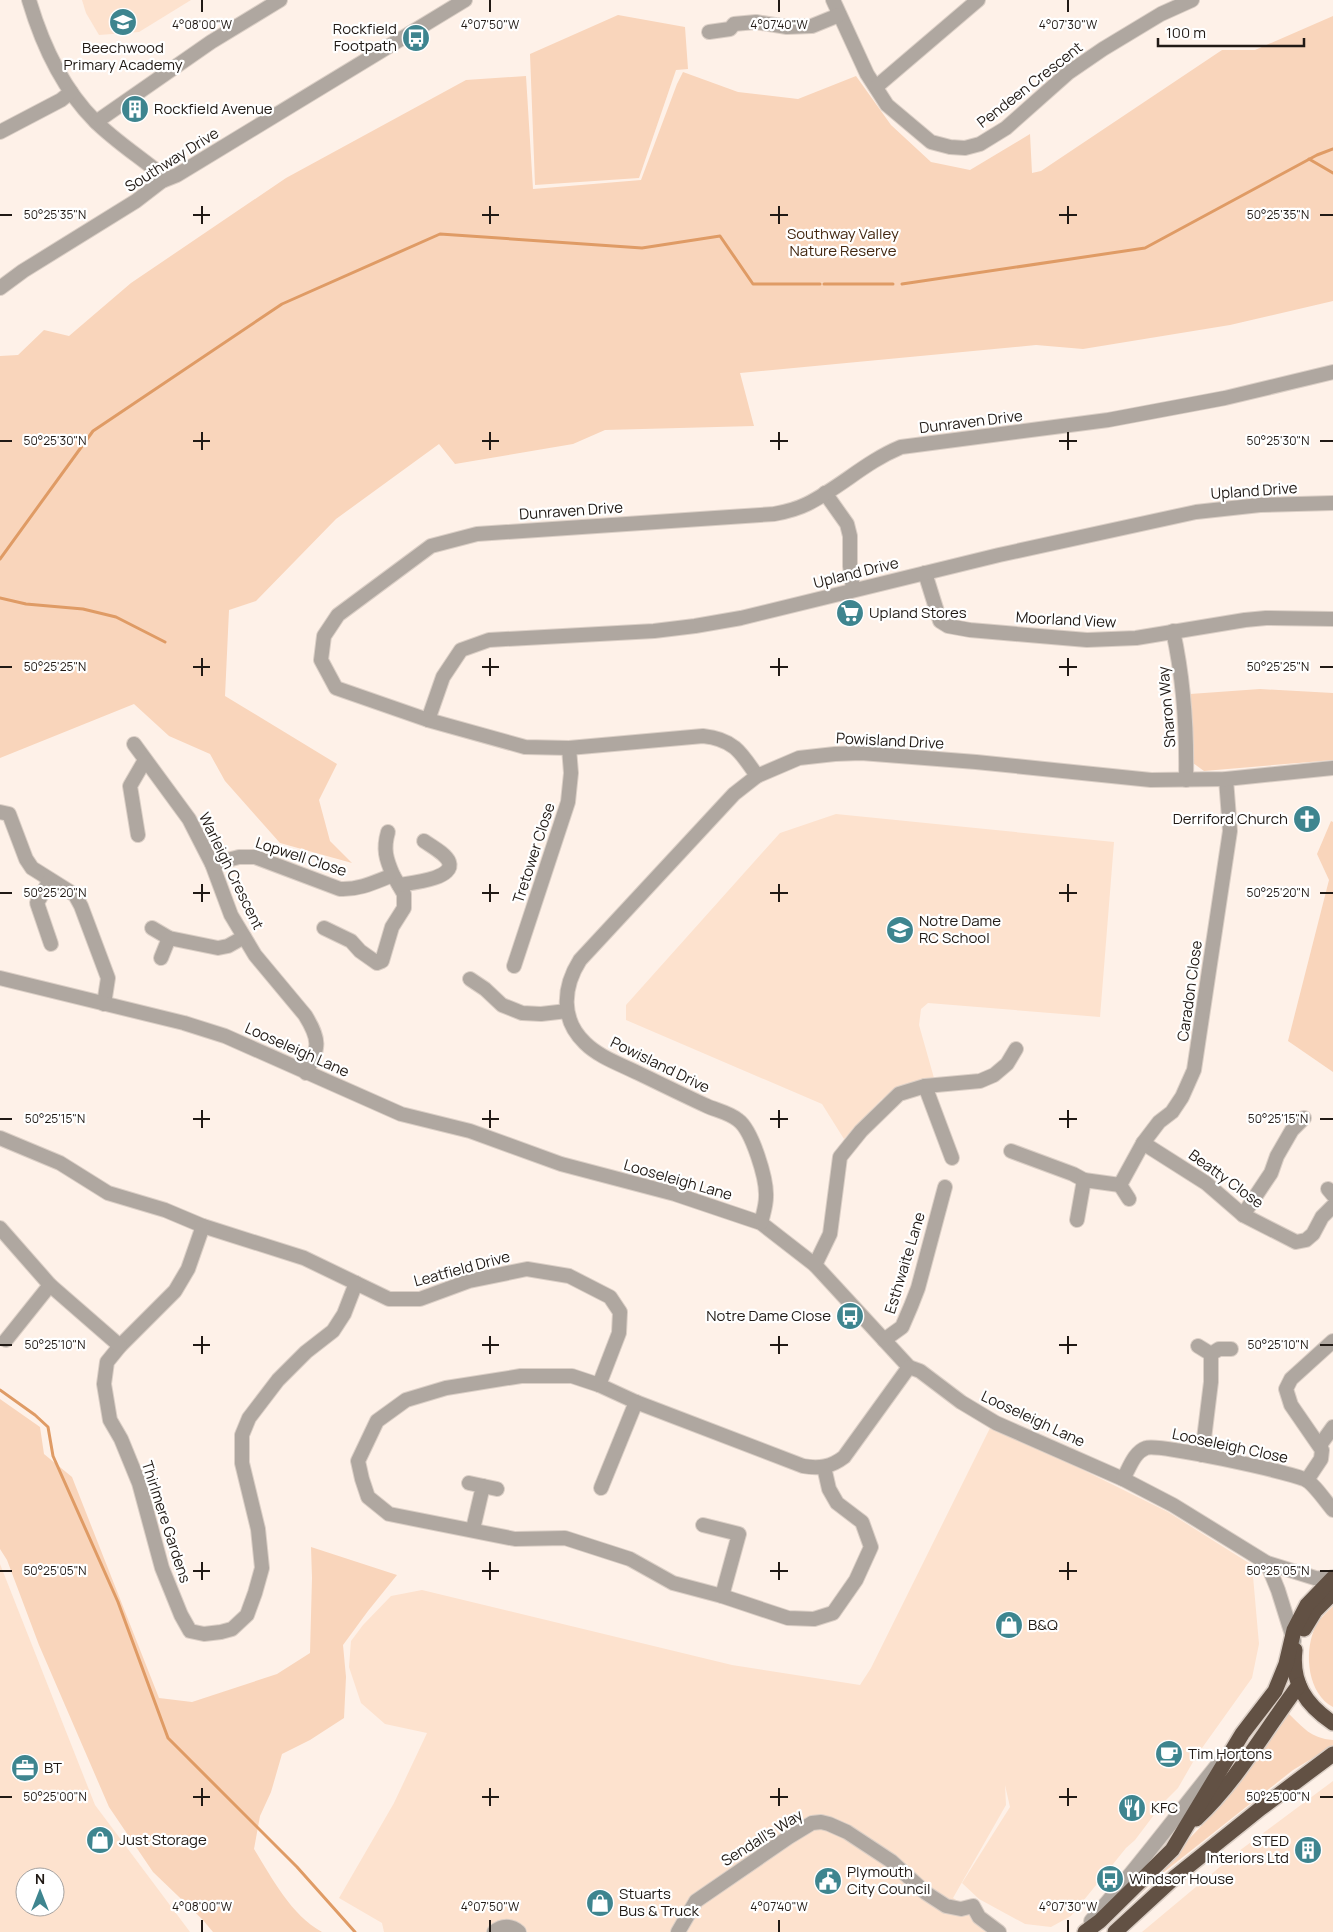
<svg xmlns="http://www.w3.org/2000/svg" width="1333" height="1932" font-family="Manrope,sans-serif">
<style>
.built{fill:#fde2ce;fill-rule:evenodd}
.green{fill:#f9d5bb}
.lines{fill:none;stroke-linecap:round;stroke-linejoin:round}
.stream{stroke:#df9b65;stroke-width:3}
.minor-casing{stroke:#dbcfc6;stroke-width:16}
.highway-casing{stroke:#dbcfc6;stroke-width:18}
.minor{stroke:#afa7a0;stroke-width:14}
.highway{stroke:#625144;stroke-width:15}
.ticks{fill:none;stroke:#211a15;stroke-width:2}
.labels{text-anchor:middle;stroke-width:4.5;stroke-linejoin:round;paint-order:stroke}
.poi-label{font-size:15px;fill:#211a15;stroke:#fff;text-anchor:start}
.street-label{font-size:15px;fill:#211a15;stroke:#fff}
.park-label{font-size:15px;fill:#432710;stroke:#fff}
.ticks-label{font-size:12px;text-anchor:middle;fill:#211a15;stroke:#fff;stroke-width:4.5;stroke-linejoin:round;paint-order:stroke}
</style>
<rect width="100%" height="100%" fill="#fef1e8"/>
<g class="built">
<path d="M82,0H191L139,32L99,35L86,13Z"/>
<path d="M836,814L1114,842L1100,1017L928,1003L921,1009L919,1025L934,1078L882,1099L844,1139L822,1104L626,1020V1005L780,833Z"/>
<path d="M990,1428L1073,1465L1168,1512L1252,1565L1259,1644L1252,1678L1197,1755L1178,1788L1163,1803L1135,1840L1126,1848L1071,1916L1051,1927L1025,1924L979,1899L962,1883L1010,1807L1005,1785L1006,1805L953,1898L1007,1932H384L382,1923L339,1898L394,1803L427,1733L385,1724L361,1703L349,1667L351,1641L363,1625L391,1596L422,1590L732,1665L860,1685L871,1668Z"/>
<path d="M0,1564L95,1805L190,1932H0ZM25,1877H55V1907H25Z"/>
<path d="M1333,1781V1932H1142L1239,1851Z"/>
</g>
<g class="green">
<path d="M618,15L685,27L688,69L676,70L639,178L535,185L530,54Z"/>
<path d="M1333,16V301L1230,325L1083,349L1036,345L740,373L754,426L605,430L573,444L455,464L439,444L336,519L256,601L229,610L225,696L337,764L319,800L330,841L352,863L280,843L225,781L210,754L169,736L134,704L0,758V356L18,355L44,330L69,336L131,283L286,178L466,80L526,76L533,189L641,180L677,84L683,72L738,92L798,99L856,76L891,125L931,162L970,170L1030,134L1032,173L1041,171L1222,50H1255Z"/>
<path d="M1260,689L1333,693V760L1204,771L1193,763L1190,694Z"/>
<path d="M1331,821L1333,822V1072L1288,1041L1329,880L1317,854Z"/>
<path d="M0,1399L40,1427L44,1454L72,1477L159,1698L192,1702L277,1674L310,1653L312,1578L311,1547L397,1575L368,1611L343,1645L346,1677L344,1718L310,1740L282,1754L271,1792L260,1816L254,1849C272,1878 291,1915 322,1932H213L202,1919L153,1872L109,1807L39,1645L7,1560L0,1549Z"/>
<path d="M1333,1606V1707C1308,1694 1304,1654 1314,1630C1317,1621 1326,1613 1333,1606Z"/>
<path d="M1288,1713C1304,1728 1310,1738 1333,1740V1746L1293,1770L1164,1872L1104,1927L1214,1813Z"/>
</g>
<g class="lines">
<g class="stream">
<path d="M1309,159L1333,173"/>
<path d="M824,284H893"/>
<path d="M902,284L1145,248L1317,155L1333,149"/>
<path d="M0,559L93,431L282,304L440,234L642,248L720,236L753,284H820"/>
<path d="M0,598L26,604L83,609L116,617L165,642"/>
<path d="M0,1390L35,1415L48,1427L53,1456L118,1602L168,1738L297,1867L355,1932"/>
</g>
<g class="minor-casing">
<g id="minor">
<path d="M29,0C42,44 62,88 95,121C114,140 137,155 158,172L162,181"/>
<path d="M833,0L867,74L887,105L931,142L950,147L965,148L980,144L1006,128L1068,73L1103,49L1161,14L1192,0"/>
<path d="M709,32L730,29L734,24L756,22L787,27L812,26L839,15"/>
<path d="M876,87L978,0"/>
<path d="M96,122L211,42L280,0"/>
<path d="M0,132L61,100L71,92"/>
<path d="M0,288L23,271L136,201L162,181L177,175L465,0"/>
<path d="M825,493L847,524L850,536V566L853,589"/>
<path d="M925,573L940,621L948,626L970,630L1087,640L1136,638L1245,620L1266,618L1333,619"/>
<path d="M1173,631C1184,681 1187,730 1186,780"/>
<path d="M428,720L443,677L461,650L489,640L654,631L695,626L741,618L999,555L1196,512L1260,505L1333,503"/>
<path d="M134,744L189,819L212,864L231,915L255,955L305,1015C321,1041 319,1047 306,1073"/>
<path d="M757,776C741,752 733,739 703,736L569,748L525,747L428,720L336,688L321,660L324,636L338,615L431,546L477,534L774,514C785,512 797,509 807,504C841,487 865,462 901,447L1108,420L1225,398L1333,372"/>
<path d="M0,812L9,814L26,859L32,868L75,895L81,906L108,978L104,1004"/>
<path d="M388,832C383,849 386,859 393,875"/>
<path d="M138,835L130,786L145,760"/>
<path d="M212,864L239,857H255L340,889C359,890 375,882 393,875L404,894V908L392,927L382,961L377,963L360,951L351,941L324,928"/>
<path d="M50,880L37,903L51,944"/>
<path d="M399,885C410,883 455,879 449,862C446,854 431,846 424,841"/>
<path d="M152,928L169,938L218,948L228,946L244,937"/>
<path d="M161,958L169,938"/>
<path d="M514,966L568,802L571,773L569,748"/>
<path d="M0,978L184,1023L225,1036L401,1114L470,1131L561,1164L675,1194L761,1223L815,1265L909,1367L920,1371L961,1402L996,1423L1123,1479L1173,1505L1267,1563L1315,1578L1333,1579"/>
<path d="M470,979L485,989L502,1005L522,1013L541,1014L567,1011"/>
<path d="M925,1086L952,1158"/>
<path d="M0,1138L60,1163L108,1193L165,1210L203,1226L304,1258L389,1299H420L469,1281L527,1269L569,1276L610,1297L620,1312L619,1333L599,1385"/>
<path d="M1143,1143L1206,1183L1243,1215L1296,1242L1306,1240L1313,1234L1322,1217L1333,1206"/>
<path d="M1011,1151L1073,1174L1084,1180"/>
<path d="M1120,1185L1129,1199"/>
<path d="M1328,1189L1333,1195"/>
<path d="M1243,1215L1271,1173L1277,1156L1292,1130L1304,1118"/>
<path d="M1077,1220L1084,1180L1120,1185L1143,1143L1159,1122L1172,1112L1182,1097L1194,1070L1230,831L1226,779"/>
<path d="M761,1223C763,1214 766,1206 766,1197C767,1179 752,1130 738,1120C730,1113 716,1110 707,1106C683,1095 661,1084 638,1073C620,1064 599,1057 585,1043C560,1019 563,987 580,960L734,794L757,776L799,758L835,754L861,753L976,762L1151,780L1226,779L1333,768"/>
<path d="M203,1226L188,1269L175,1291L120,1346L107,1362L104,1384L110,1420L121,1439L139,1483L162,1568L181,1615L190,1631L204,1634L221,1632L232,1629L247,1615L255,1593L262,1568L258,1529L242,1463V1435L249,1418L278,1380L306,1352L333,1331L344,1314L356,1283"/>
<path d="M0,1228L50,1285L120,1346"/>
<path d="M815,1265L830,1234L840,1157L861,1131L899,1094L925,1086L980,1081L994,1075L1007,1064L1016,1049"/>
<path d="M6,1340L50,1285"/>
<path d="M884,1340L902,1327L911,1306L918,1288L945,1187"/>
<path d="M1198,1346L1211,1354L1219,1349H1231"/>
<path d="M1320,1445L1333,1427"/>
<path d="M1202,1455L1211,1382V1354"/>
<path d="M824,1467L829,1489L837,1503L862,1522L871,1547L856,1580L833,1613L814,1619L788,1618L722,1596L673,1583L630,1559L565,1538L515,1539L389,1514L368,1497L362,1479L358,1461L377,1421L406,1400L446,1388L521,1376H572L599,1385L636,1402L803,1466C819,1469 831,1467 844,1457L909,1367"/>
<path d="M1123,1479C1129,1469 1134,1452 1146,1448C1159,1443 1286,1472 1304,1479C1313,1482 1326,1502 1333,1510"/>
<path d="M1307,1480L1321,1459L1322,1450L1291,1405L1286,1389L1291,1379L1333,1341"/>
<path d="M469,1483L483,1486L473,1529"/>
<path d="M483,1486L497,1489"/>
<path d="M601,1488L636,1402"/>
<path d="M703,1525L739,1534L722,1596"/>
<path d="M1267,1563L1278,1590L1294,1641"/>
<path d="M1091,1921C1136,1870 1176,1816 1219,1763"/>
<path d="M494,1932C502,1925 511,1925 519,1932"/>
<path d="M678,1932L696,1901L789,1837L812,1823L821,1822L829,1824L847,1832L891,1861L926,1893L946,1906L961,1909L973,1906L979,1917L999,1932"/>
</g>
</g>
<g class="highway-casing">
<g id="highway">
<path d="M1304,1629L1315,1611L1333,1593"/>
<path d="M1295,1650C1291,1683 1306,1705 1333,1723"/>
<path d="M1196,1819C1237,1781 1265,1730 1299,1685"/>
<path d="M1085,1932L1100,1921L1172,1850L1242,1734L1275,1691L1286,1664L1294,1630L1307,1605L1333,1578"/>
<path d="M1115,1932L1175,1877L1261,1808L1333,1754"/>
</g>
</g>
<use href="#minor" class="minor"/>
<use href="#highway" class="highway"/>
</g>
<path class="ticks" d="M202,0V12M490,0V12M779,0V12M1068,0V12M202,206V224M490,206V224M779,206V224M1068,206V224M0,215H12M193,215H210M482,215H499M770,215H788M1059,215H1077M1320,215H1333M202,432V450M490,432V450M779,432V450M1068,432V450M0,441H12M193,441H210M482,441H499M770,441H788M1059,441H1077M1320,441H1333M202,658V676M490,658V676M779,658V676M1068,658V676M0,667H12M193,667H210M482,667H499M770,667H788M1059,667H1077M1320,667H1333M202,884V902M490,884V902M779,884V902M1068,884V902M0,893H12M193,893H210M482,893H499M770,893H788M1059,893H1077M1320,893H1333M202,1110V1128M490,1110V1128M779,1110V1128M1068,1110V1128M0,1119H12M193,1119H210M482,1119H499M770,1119H788M1059,1119H1077M1320,1119H1333M202,1336V1354M490,1336V1354M779,1336V1354M1068,1336V1354M0,1345H12M193,1345H210M482,1345H499M770,1345H788M1059,1345H1077M1320,1345H1333M202,1562V1580M490,1562V1580M779,1562V1580M1068,1562V1580M0,1571H12M193,1571H210M482,1571H499M770,1571H788M1059,1571H1077M1320,1571H1333M202,1788V1806M490,1788V1806M779,1788V1806M1068,1788V1806M0,1797H12M193,1797H210M482,1797H499M770,1797H788M1059,1797H1077M1320,1797H1333M202,1920V1932M490,1920V1932M779,1920V1932M1068,1920V1932"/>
<defs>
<g id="school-disc" transform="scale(1.4375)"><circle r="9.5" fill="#3e858f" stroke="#fff"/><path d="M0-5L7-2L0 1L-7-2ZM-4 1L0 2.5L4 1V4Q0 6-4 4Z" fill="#fff"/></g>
<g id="bus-disc" transform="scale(1.4375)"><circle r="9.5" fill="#3e858f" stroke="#fff"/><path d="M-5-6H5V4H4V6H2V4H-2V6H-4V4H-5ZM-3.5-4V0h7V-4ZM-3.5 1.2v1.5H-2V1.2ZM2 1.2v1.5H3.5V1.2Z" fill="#fff"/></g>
<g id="building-disc" transform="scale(1.4375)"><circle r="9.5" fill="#3e858f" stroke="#fff"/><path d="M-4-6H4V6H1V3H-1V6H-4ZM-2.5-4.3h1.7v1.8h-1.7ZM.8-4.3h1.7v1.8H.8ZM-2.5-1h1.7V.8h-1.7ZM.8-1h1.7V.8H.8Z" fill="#fff"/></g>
<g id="supermarket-disc" transform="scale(1.4375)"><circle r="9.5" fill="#3e858f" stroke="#fff"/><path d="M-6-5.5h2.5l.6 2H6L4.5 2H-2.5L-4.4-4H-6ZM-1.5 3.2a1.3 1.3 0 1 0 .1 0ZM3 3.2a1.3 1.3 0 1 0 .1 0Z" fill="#fff"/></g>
<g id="church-disc" transform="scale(1.4375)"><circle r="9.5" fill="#3e858f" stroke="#fff"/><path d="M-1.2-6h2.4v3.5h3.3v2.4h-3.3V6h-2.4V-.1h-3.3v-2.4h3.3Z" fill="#fff"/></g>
<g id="shop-disc" transform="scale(1.4375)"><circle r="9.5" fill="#3e858f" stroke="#fff"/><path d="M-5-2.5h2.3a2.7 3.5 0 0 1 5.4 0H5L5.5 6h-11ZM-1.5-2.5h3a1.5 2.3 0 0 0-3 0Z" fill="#fff"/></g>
<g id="cafe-disc" transform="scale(1.4375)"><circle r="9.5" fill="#3e858f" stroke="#fff"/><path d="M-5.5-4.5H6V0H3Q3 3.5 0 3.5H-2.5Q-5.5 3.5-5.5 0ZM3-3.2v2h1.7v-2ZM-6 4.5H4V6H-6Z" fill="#fff"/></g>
<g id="office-disc" transform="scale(1.4375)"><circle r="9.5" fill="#3e858f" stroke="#fff"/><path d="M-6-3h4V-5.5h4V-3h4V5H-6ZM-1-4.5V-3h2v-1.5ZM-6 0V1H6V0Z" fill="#fff"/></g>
<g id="restaurant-disc" transform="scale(1.4375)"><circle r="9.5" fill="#3e858f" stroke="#fff"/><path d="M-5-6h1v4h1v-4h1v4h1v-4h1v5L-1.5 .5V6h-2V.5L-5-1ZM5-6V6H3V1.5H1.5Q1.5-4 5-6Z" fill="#fff"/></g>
<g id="civic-disc" transform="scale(1.4375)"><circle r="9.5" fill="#3e858f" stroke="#fff"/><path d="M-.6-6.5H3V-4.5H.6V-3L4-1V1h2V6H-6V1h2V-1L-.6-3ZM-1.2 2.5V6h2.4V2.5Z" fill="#fff"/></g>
</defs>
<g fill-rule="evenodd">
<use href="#school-disc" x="123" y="22"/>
<use href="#bus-disc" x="416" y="38"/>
<use href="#building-disc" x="135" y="109"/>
<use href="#supermarket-disc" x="850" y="613"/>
<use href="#church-disc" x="1307" y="819"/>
<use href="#school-disc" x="900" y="930"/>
<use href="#bus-disc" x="850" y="1316"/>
<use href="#shop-disc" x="1009" y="1625"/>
<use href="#cafe-disc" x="1169" y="1754"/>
<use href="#office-disc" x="25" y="1768"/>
<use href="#restaurant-disc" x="1132" y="1808"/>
<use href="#shop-disc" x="100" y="1840"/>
<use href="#building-disc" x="1308" y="1850"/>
<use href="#bus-disc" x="1110" y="1879"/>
<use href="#civic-disc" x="828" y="1881"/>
<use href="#shop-disc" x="600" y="1903"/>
</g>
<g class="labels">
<g class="poi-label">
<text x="397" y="34" text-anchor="end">Rockfield<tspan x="397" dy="17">Footpath</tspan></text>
<text x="123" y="53" text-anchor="middle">Beechwood<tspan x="123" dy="17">Primary Academy</tspan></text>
<text x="154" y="114">Rockfield Avenue</text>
<text x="869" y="618">Upland Stores</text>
<text x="1288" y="824" text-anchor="end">Derriford Church</text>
<text x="919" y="926">Notre Dame<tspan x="919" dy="17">RC School</tspan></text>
<text x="831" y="1321" text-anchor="end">Notre Dame Close</text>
<text x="1028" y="1630">B&amp;Q</text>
<text x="1188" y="1759">Tim Hortons</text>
<text x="44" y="1773">BT</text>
<text x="1151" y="1813">KFC</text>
<text x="119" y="1845">Just Storage</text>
<text x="1289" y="1846" text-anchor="end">STED<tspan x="1289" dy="17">Interiors Ltd</tspan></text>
<text x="847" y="1877">Plymouth<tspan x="847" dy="17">City Council</tspan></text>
<text x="1129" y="1884">Windsor House</text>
<text x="619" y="1899">Stuarts<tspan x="619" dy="17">Bus &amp; Truck</tspan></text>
</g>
<g class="street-label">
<text transform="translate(1030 85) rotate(-38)" y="5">Pendeen Crescent</text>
<text transform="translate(172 160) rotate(-32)" y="5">Southway Drive</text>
<text transform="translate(971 422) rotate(-7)" y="5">Dunraven Drive</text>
<text transform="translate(1254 491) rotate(-4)" y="5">Upland Drive</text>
<text transform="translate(571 511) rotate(-4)" y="5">Dunraven Drive</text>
<text transform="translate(856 573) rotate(-14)" y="5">Upland Drive</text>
<text transform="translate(1066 620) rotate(3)" y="5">Moorland View</text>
<text transform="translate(1167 707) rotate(-95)" y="5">Sharon Way</text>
<text transform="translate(890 741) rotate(3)" y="5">Powisland Drive</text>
<text transform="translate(534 853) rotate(-72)" y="5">Tretower Close</text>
<text transform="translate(301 857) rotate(18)" y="5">Lopwell Close</text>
<text transform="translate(231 871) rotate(64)" y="5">Warleigh Crescent</text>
<text transform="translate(1190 991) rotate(-82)" y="5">Caradon Close</text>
<text transform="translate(297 1050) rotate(24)" y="5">Looseleigh Lane</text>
<text transform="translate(660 1065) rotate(26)" y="5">Powisland Drive</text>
<text transform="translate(1226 1179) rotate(36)" y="5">Beatty Close</text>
<text transform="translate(678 1180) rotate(16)" y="5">Looseleigh Lane</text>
<text transform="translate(905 1263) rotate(-73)" y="5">Esthwaite Lane</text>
<text transform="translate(462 1269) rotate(-15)" y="5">Leatfield Drive</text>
<text transform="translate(1033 1419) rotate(25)" y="5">Looseleigh Lane</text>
<text transform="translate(1230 1446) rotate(12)" y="5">Looseleigh Close</text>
<text transform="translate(166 1522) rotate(72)" y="5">Thirlmere Gardens</text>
<text transform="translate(762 1838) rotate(-32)" y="5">Sendall's Way</text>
</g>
<g class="park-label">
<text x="843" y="239">Southway Valley<tspan x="843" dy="17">Nature Reserve</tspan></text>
</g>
</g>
<g class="ticks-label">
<text x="202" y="29">4°08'00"W</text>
<text x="490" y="29">4°07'50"W</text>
<text x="779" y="29">4°07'40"W</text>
<text x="1068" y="29">4°07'30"W</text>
<text x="55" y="219">50°25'35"N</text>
<text x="1278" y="219">50°25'35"N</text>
<text x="55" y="445">50°25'30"N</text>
<text x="1278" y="445">50°25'30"N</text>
<text x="55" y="671">50°25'25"N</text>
<text x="1278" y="671">50°25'25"N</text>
<text x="55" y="897">50°25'20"N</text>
<text x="1278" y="897">50°25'20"N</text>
<text x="55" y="1123">50°25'15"N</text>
<text x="1278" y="1123">50°25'15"N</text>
<text x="55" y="1349">50°25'10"N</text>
<text x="1278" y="1349">50°25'10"N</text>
<text x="55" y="1575">50°25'05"N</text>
<text x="1278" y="1575">50°25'05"N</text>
<text x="55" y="1801">50°25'00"N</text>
<text x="1278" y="1801">50°25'00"N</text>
<text x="202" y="1911">4°08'00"W</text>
<text x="490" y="1911">4°07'50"W</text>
<text x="779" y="1911">4°07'40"W</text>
<text x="1068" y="1911">4°07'30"W</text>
</g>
<g transform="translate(40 1892)"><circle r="24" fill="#ffffff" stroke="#a6a3a1"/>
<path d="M0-4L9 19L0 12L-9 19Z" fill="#3e858f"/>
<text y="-8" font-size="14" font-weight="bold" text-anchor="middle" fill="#211a15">N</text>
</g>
<path d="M1158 38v8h146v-8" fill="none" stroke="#211a15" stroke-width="2.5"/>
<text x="1166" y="38" font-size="15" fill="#211a15" stroke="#ffffff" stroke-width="4" paint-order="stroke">100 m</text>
</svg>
